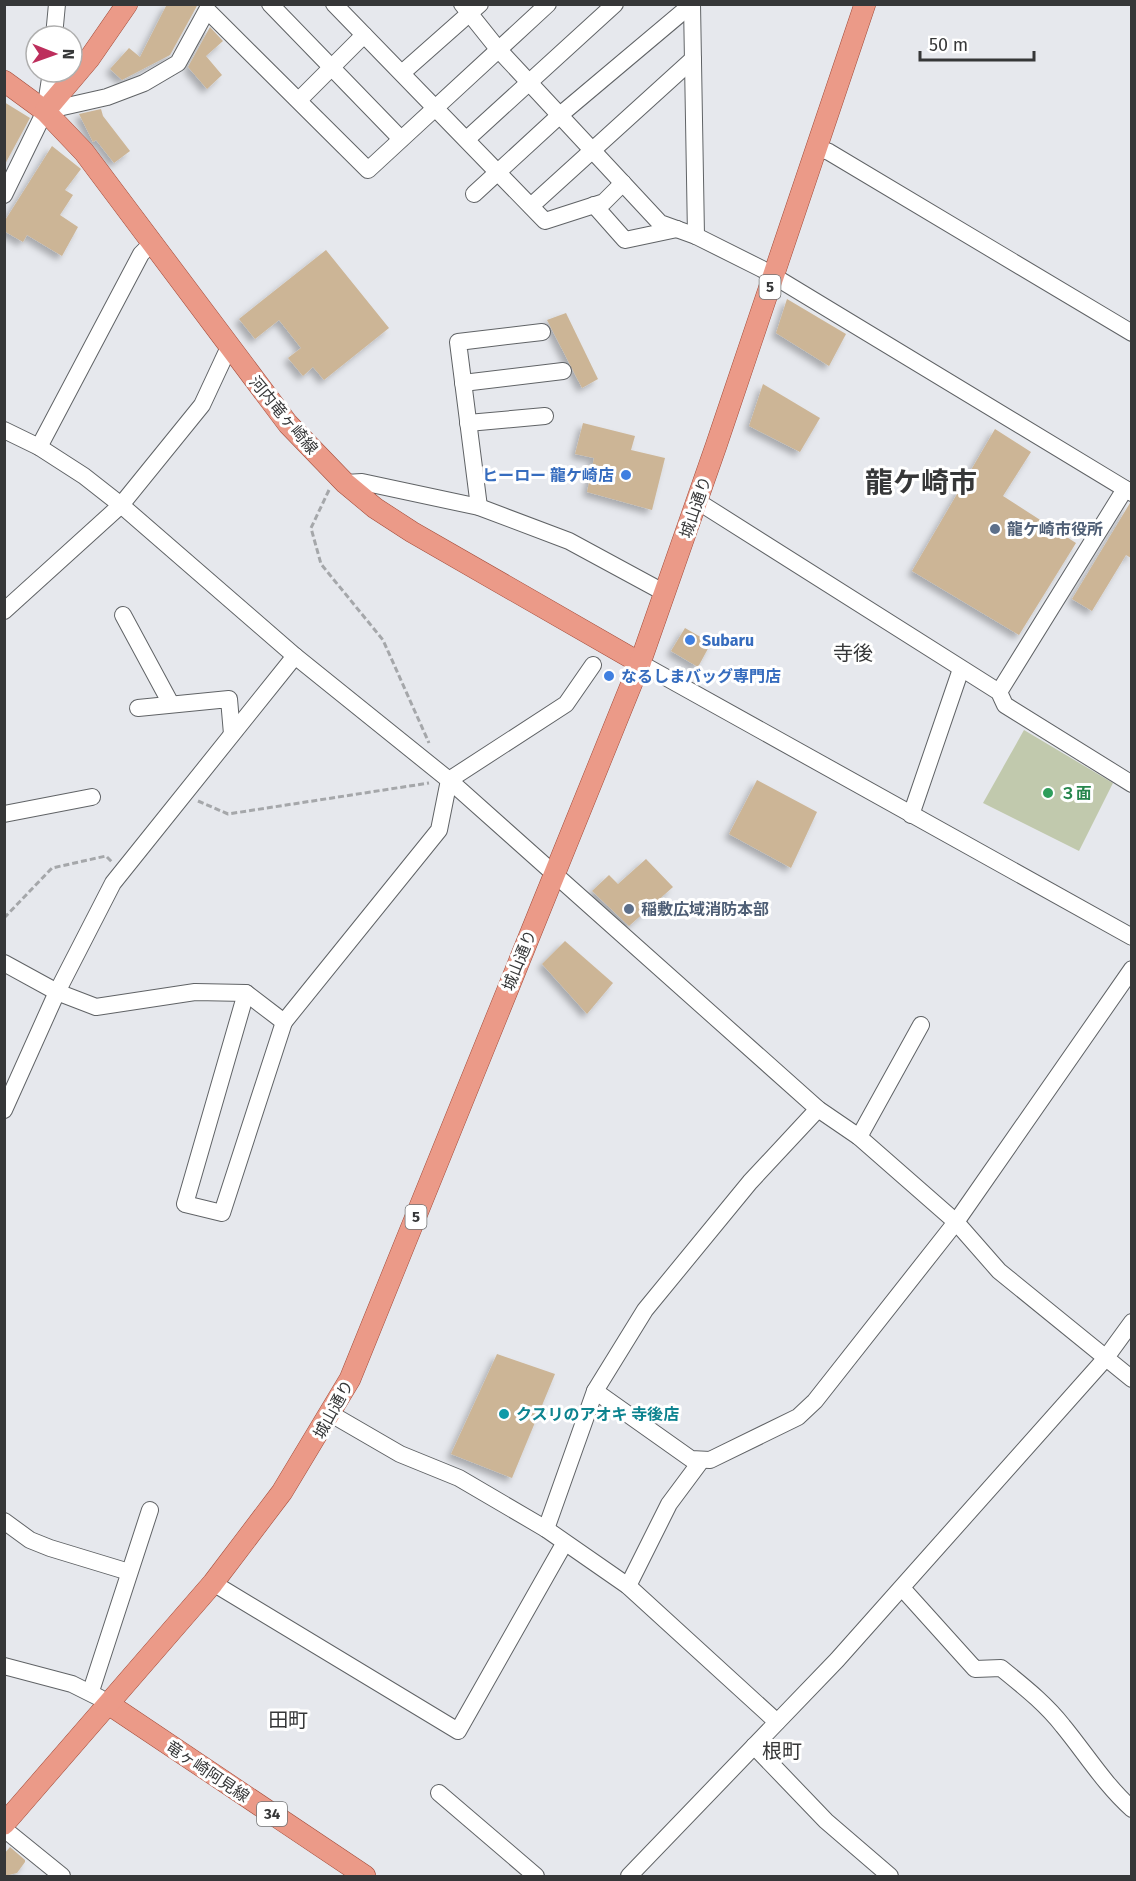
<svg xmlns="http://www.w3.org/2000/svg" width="1136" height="1881" font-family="'Fira Sans','Noto Sans JP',sans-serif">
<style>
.green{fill:#c1c9ad}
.building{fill:#ccb596;filter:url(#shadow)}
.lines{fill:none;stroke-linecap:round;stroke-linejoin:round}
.minor-casing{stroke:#606366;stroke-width:18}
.major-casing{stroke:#a34b39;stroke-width:22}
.path{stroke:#a5a7aa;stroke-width:3;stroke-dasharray:6 3;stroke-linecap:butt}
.minor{stroke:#fff;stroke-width:16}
.major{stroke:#eb9a88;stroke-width:21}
.shop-dot{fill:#3f7fe0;stroke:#fff;stroke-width:2}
.service-dot{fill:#5c6f8a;stroke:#fff;stroke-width:2}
.leisure-dot{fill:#2e9e5b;stroke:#fff;stroke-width:2}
.culture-dot{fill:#0f9aa8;stroke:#fff;stroke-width:2}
.labels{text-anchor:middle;stroke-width:6;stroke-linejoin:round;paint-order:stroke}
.shield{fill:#fff;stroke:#727374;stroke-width:1.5}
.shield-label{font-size:15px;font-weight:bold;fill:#363738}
.street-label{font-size:16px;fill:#363738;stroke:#fff}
.shop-label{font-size:16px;font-weight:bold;fill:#366cbe;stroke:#fff;text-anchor:start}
.service-label{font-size:16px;font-weight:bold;fill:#4e5e75;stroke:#fff;text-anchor:start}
.leisure-label{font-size:16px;font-weight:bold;fill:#27864d;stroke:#fff;text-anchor:start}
.culture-label{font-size:16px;font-weight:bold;fill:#0d838f;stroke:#fff;text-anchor:start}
.quarter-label{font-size:20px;fill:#363738;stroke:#fff}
.town-label{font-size:28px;font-weight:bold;fill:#363738;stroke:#fff}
</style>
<defs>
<filter id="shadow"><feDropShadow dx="-4.5" dy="4.5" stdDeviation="3" flood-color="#0004"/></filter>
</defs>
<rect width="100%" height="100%" fill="#e6e8ed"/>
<path class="green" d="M1024,730L1113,783L1079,851L983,803Z"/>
<g class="building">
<path d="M167,4H198L170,55L122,80L110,69L129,48L140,57Z"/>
<path d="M210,27L223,41L206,56L222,75L207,89L188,67Z"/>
<path d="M4,102L30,118L4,166Z"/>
<path d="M101,109L103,116L130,151L114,163L96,140L93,142L79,114Z"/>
<path d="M52,146L81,169L65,190L73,195L60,215L78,227L62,256L27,235L23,242L4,231V222Z"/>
<path d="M326,250L389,328L324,380L313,367L303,376L288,358L301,348L279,320L255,339L239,319Z"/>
<path d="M787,299L846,334L829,366L776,333Z"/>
<path d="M566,313L598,379L582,388L547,320Z"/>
<path d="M763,384L820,418L800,452L749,426Z"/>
<path d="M583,423L635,436L631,450L665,458L652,510L587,492L594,458L575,454Z"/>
<path d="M995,429L1031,452L1003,496L1076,543L1019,635L912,571Z"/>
<path d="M1130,503L1131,558L1126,555L1092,611L1072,599Z"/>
<path d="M685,628L711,643L698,667L671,651Z"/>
<path d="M757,780L817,812L791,868L729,834Z"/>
<path d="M646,859L673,887L629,926L592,891L609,875L618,884Z"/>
<path d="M565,941L613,983L587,1014L542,964Z"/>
<path d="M497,1354L555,1374L512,1478L451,1454Z"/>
<path d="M10,1847L25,1860V1862L17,1873L4,1876V1854Z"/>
</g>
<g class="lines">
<g class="minor-casing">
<g id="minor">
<path d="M270,4L401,139"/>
<path d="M334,4L545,221L604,202L623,183"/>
<path d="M462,4L498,49L660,223L696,236L762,269L1132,493"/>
<path d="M692,4L696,236"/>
<path d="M54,36L57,4"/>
<path d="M402,73L480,4"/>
<path d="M299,100L364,35"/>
<path d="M45,111L107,97L144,83L178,63L207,10L368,170L548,4"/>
<path d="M467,139L615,4"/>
<path d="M816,147L829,152L1132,333"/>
<path d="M474,194L560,115L692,4"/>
<path d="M4,195L45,111L51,72"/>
<path d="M594,205L625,240L677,229"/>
<path d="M531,206L693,59"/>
<path d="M463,383L563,371"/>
<path d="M468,423L545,416"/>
<path d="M4,430L39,447L84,476L121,505L295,656L449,780L818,1109L859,1137L956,1222L999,1271L1132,1379"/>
<path d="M39,447L141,254L152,243"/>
<path d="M345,483L362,482L479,507L569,541L665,593"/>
<path d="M697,501L999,692L1005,705L1132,784"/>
<path d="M479,507L458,342L542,332"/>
<path d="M4,611L121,505L202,405L229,347"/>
<path d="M123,615L171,704"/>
<path d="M640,663L1132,937"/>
<path d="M999,692L1125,489"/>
<path d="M138,708L229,699L232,734"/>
<path d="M4,814L92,797"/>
<path d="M911,815L961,669"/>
<path d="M4,963L57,992L96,1007L195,992L246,993L284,1022L439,830L449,780L566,704L593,665"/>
<path d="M246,993L185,1204L222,1213L284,1022"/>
<path d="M4,1110L57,992L113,883L295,656"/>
<path d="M859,1137L921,1025"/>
<path d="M595,1391L691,1459L710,1460L798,1417L815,1401L956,1222L1132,969"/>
<path d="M331,1414L400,1454L459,1478L546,1529L628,1586L777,1722"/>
<path d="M4,1521L30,1540L50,1548L129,1572"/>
<path d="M546,1529L595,1391L645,1310L750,1182L818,1109"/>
<path d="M213,1583L458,1731L564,1544"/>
<path d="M628,1586L669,1504L701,1461"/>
<path d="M902,1588L975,1669L1001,1668C1023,1686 1045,1703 1063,1726C1086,1754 1105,1785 1132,1809"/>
<path d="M4,1666L72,1684L100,1698"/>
<path d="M91,1691L150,1510"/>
<path d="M754,1746L826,1821L890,1876"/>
<path d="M439,1793L536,1876"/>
<path d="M4,1829L62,1876"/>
<path d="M629,1876L837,1660L1105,1359L1132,1322"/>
</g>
</g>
<g class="major-casing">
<g id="major">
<path d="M4,81L45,111L84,152L288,424L345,483L375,508L412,532L640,663"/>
<path d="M45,111L89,59L127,4"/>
<path d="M110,1705L365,1876"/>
<path d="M4,1824L213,1583L282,1492L350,1379L640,663L716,446L865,4"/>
</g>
</g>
<g class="path">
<path d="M329,490L311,528L321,564L383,640L429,743"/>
<path d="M198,801L228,814L429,783"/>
<path d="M4,918L52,868L106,856L112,862"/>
</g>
<use href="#minor" class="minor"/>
<use href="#major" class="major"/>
</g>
<g class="shop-dot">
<circle cx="626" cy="475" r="6"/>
<circle cx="690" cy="640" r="6"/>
<circle cx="609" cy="676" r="6"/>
</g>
<g class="service-dot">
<circle cx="995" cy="529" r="6"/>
<circle cx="629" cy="909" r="6"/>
</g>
<circle class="leisure-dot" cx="1048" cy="793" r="6"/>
<circle class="culture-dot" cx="504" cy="1414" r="6"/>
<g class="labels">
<g class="shield">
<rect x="759.5" y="275" width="21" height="24" rx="4.5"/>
<rect x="405.5" y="1205" width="21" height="24" rx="4.5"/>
<rect x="257" y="1802" width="30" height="24" rx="4.5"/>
</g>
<g class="shield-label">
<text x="770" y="292">5</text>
<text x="416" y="1222">5</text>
<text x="272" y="1819">34</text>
</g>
<g class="street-label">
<text transform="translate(284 415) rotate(50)" y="6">河内竜ヶ崎線</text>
<text transform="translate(695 507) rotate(-71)" y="6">城山通り</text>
<text transform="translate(519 960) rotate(-68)" y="6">城山通り</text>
<text transform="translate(333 1409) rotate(-61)" y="6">城山通り</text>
<text transform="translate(208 1771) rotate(34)" y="6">竜ヶ崎阿見線</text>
</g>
<g class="shop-label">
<text x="614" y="481" text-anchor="end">ヒーロー 龍ケ崎店</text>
<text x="702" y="646">Subaru</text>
<text x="621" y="682">なるしまバッグ専門店</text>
</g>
<g class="service-label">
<text x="1007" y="535">龍ケ崎市役所</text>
<text x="641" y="915">稲敷広域消防本部</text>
</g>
<g class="leisure-label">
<text x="1060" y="799">３面</text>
</g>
<g class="culture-label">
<text x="516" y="1420">クスリのアオキ 寺後店</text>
</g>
<g class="quarter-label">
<text x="853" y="660">寺後</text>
<text x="288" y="1727">田町</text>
<text x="782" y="1758">根町</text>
</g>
<g class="town-label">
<text x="921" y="492">龍ケ崎市</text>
</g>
</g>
<rect width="1136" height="1881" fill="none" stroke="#363738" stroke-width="12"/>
<g transform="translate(54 54) rotate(91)"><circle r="28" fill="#ffffff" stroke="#afafaf" stroke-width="1.5"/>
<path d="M0-4.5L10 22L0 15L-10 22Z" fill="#bd2e5c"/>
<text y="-9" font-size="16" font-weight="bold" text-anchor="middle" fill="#363738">N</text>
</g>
<path d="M920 51v9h114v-9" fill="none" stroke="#363738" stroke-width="3"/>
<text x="929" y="51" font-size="18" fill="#363738" stroke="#ffffff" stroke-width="4.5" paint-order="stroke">50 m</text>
</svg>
